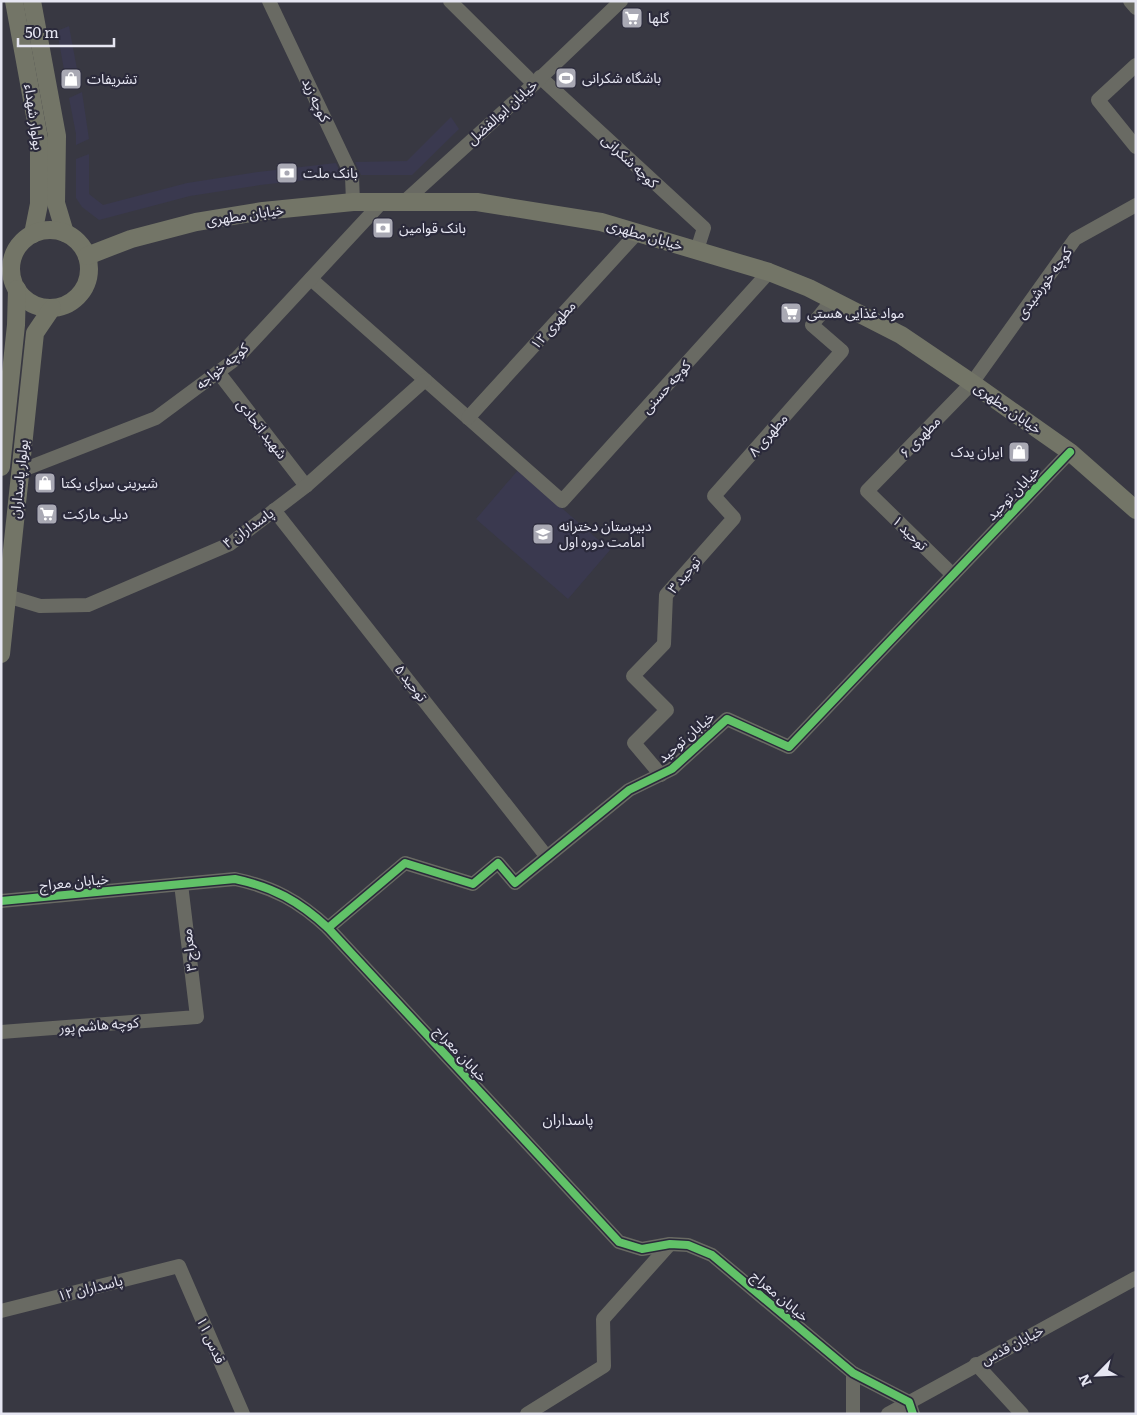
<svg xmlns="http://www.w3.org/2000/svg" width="1137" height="1415" font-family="Literata,'Noto Sans Arabic',serif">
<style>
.built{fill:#3a394f}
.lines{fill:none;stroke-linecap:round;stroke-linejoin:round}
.minor{stroke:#696a63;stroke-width:14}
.major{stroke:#737567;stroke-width:18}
.cycleway-casing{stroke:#2b2a3b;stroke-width:11}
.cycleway{stroke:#61c268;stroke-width:8}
.labels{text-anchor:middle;stroke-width:4.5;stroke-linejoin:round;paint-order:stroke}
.poi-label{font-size:14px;fill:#e6e6f2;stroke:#2b2a3b;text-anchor:start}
.street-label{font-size:14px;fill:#e6e6f2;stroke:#2b2a3b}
.neighbourhood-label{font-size:15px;fill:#e6e6f2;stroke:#2b2a3b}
</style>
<rect width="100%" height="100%" fill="#383842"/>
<g class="built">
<path d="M69,26L79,80L67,86L57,31Z"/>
<path d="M82,92L89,139L76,145V134L69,98Z"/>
<path d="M451,117L459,129L412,175H361L355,162L407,161Z"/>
<path d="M89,154V194L103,205L187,183L258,172L336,163L342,176L260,185L190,196L99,220L82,207L76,198V159Z"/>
<path d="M518,470L610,550L568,599L476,519Z"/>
</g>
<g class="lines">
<g class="minor">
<path d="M269,1L352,176L353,202"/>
<path d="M450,1L534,84"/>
<path d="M1130,1L1136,8"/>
<path d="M1136,65L1098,100L1136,147"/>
<path d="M540,77L704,228L697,250"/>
<path d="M404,202L534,84L621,1"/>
<path d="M311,279L562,501L769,272"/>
<path d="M218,372L306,486"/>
<path d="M468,418L637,233"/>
<path d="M20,471L156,418L237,358L382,202"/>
<path d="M274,510L547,857"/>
<path d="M953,575L867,491L972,383L1075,239L1136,205"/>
<path d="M7,596L40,606L88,605L230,544L306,486L425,380"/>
<path d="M661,775L634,743L667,710L633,676L664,644L666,595L734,518L714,496L842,351L812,325L832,300"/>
<path d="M1,901L235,879C273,887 299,901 328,928L619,1242L642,1249L670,1244L688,1245L712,1255L853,1373L909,1402L913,1414"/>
<path d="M328,928L405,863L473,884L498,863L515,883L629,790L672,769L727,719L789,747L1070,452"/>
<path d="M1,1032L197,1017L181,884"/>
<path d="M1,1311L179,1266L243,1414"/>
<path d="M976,1364L1022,1414"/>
<path d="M853,1373V1414"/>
<path d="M527,1414L604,1366L603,1319L670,1244"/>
<path d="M888,1414L1136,1278"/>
</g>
<g class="major">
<path d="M14,1L39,138V204L33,234"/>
<path d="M32,1L57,136L56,203L65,233"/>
<circle cx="50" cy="269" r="39"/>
<path d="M87,256L131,239L196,222L263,211L353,202H477L601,222L769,272L809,288L901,335L972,383L1070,452L1136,510"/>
<path d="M1,467L16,325L17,289"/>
<path d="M1,654L35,333L52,308"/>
</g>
<g class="cycleway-casing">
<g id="cycleway">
<path d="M1,901L235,879C273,887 299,901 328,928L619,1242L642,1249L670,1244L688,1245L712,1255L853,1373L909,1402L913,1414"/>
<path d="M328,928L405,863L473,884L498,863L515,883L629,790L672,769L727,719L789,747L1070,452"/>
</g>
</g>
<use href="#cycleway" class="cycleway"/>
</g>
<defs>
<g id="supermarket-square" transform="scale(1.125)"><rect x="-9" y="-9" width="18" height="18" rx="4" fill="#a9a9b4" stroke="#2b2a3b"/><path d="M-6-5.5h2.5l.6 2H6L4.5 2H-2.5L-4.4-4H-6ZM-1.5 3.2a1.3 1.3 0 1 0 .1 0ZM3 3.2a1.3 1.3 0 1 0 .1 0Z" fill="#fff"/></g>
<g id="stadium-square" transform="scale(1.125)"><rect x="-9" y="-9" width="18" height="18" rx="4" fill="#a9a9b4" stroke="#2b2a3b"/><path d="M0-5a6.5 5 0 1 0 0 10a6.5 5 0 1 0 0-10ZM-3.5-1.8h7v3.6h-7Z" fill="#fff"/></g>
<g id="shop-square" transform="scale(1.125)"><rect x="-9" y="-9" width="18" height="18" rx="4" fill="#a9a9b4" stroke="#2b2a3b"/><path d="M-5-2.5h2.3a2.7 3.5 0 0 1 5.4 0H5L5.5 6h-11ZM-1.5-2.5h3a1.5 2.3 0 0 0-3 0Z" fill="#fff"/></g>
<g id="bank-square" transform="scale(1.125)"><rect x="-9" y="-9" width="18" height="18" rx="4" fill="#a9a9b4" stroke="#2b2a3b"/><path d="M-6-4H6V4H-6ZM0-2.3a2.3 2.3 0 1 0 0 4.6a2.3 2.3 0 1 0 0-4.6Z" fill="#fff"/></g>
<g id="school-square" transform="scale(1.125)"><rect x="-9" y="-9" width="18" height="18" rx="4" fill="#a9a9b4" stroke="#2b2a3b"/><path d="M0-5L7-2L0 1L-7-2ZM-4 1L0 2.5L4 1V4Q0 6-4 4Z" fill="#fff"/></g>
</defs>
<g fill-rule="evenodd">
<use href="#supermarket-square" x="632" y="18"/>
<use href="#stadium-square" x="566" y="78"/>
<use href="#shop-square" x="71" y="79"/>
<use href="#bank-square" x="287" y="173"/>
<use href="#bank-square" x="383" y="228"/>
<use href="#supermarket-square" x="791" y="313"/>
<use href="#shop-square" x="1019" y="452"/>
<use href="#shop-square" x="45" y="483"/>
<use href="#supermarket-square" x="47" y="514"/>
<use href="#school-square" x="543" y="534"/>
</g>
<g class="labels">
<g class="poi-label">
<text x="648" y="23">گلها</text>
<text x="582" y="83">باشگاه شکرانی</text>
<text x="87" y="84">تشریفات</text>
<text x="303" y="178">بانک ملت</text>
<text x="399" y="233">بانک قوامین</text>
<text x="807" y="318">مواد غذایی هستی</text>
<text x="1003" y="457" text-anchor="end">ایران یدک</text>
<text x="61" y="488">شیرینی سرای یکتا</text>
<text x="63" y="519">دیلی مارکت</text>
<text x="559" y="531">دبیرستان دخترانه<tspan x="559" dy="16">امامت دوره اول</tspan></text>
</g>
<g class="street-label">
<text transform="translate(316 100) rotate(65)" y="5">کوچه زید</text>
<text transform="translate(502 112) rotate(-42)" y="5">خیابان ابوالفضل</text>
<text transform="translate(34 117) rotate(82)" y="5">بولوار شهداء</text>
<text transform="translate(630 161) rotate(43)" y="5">کوچه شکرانی</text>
<text transform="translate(245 215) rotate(-8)" y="5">خیابان مطهری</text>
<text transform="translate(645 235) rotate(16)" y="5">خیابان مطهری</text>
<text transform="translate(1044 283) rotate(-54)" y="5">کوچه خورشیدی</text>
<text transform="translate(553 325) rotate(-48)" y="5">مطهری ۱۲</text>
<text transform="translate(222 366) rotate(-40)" y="5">کوچه خواجه</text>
<text transform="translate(666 387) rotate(-48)" y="5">کوچه حسنی</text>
<text transform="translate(1008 408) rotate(35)" y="5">خیابان مطهری</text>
<text transform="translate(262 429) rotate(52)" y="5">شهید اتحادی</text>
<text transform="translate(768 435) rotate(-49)" y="5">مطهری ۸</text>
<text transform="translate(920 437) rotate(-46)" y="5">مطهری ۶</text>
<text transform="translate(19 479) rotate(-84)" y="5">بولوار پاسداران</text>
<text transform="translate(1013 493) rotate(-46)" y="5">خیابان توحید</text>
<text transform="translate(248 528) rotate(-35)" y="5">پاسداران ۴</text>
<text transform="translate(910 533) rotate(44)" y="5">توحید ۱</text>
<text transform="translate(684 575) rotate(-50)" y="5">توحید ۳</text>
<text transform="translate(411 683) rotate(52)" y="5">توحید ۵</text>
<text transform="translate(686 737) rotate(-41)" y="5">خیابان توحید</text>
<text transform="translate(74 882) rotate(-6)" y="5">خیابان معراج</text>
<text transform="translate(189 950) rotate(-97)" y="5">معراج ۳</text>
<text transform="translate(99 1025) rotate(-4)" y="5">کوچه هاشم پور</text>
<text transform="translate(461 1054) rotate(47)" y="5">خیابان معراج</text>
<text transform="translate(90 1288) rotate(-14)" y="5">پاسداران ۱۲</text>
<text transform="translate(780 1296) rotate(40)" y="5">خیابان معراج</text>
<text transform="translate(211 1340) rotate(66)" y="5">قدس ۱۱</text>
<text transform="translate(1012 1345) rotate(-28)" y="5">خیابان قدس</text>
</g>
<g class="neighbourhood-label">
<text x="568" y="1125">پاسداران</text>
</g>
</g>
<rect width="1137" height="1415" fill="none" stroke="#e6e6f2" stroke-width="5"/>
<g transform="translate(1097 1375) rotate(246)" stroke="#2b2a3b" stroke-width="4" paint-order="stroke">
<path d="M0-4L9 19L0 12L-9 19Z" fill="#e6e6f2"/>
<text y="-8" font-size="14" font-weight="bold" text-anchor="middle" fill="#e6e6f2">N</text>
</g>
<path d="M18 38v8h96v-8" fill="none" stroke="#e6e6f2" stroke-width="2.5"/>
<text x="25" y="38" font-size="15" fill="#e6e6f2" stroke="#2b2a3b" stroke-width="4" paint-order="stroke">50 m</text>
</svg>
